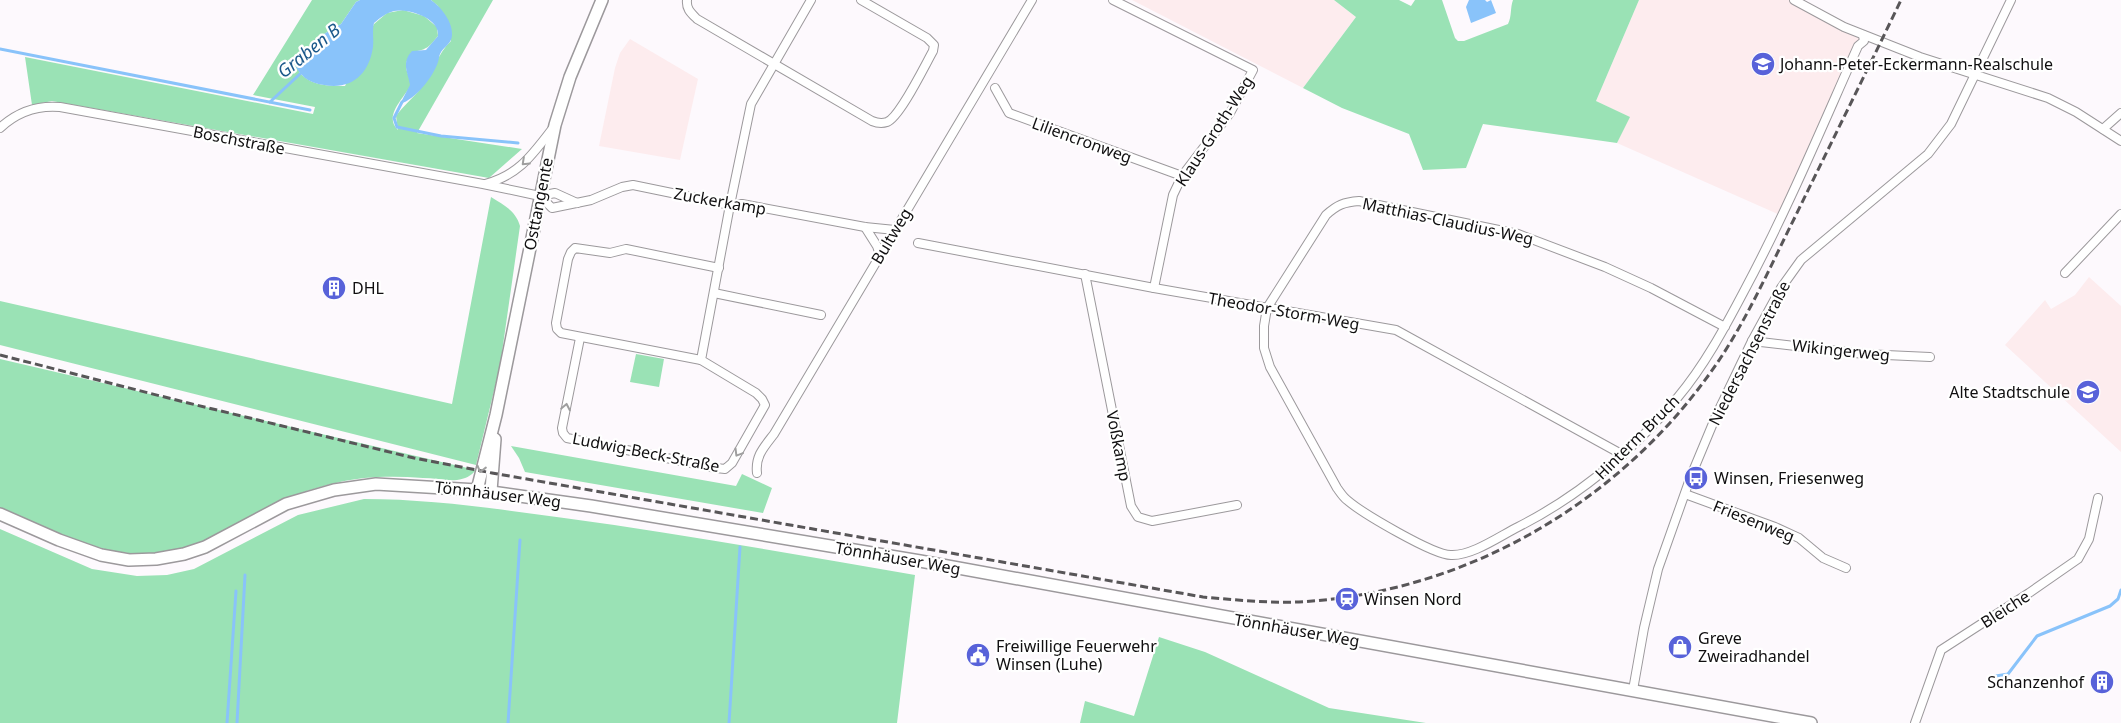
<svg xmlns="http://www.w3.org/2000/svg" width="2121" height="723" font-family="'Noto Sans',sans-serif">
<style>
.education{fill:#fdecee}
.green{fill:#9ae2b5}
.water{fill:#89c3fa}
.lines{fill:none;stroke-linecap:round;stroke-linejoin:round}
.stream{stroke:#89c3fa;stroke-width:3}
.street-casing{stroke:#9c999c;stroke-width:10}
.secondary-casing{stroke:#9c999c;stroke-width:14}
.street{stroke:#fff;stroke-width:8}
.secondary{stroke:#fff;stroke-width:11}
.rail{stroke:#585658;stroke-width:3;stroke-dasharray:8 4;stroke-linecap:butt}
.oneway{stroke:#9f9f9f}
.labels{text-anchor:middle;stroke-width:4.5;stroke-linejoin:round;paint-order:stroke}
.poi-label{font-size:16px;fill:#100f10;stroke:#fff;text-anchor:start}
.street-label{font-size:16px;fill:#100f10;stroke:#fff}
.water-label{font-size:18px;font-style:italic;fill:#1c598b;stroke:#fff}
</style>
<rect width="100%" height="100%" fill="#fdf9fd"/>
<g class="education">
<path d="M1132,0H1334L1356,17L1303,88Z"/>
<path d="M1639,0H1794L1863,35L1782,216L1617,143L1629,117L1596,101Z"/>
<path d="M630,39L698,79L680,160L599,146L615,68L620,53Z"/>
<path d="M2089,277L2121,306V452L2005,345L2045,300L2051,309L2075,295Z"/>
</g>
<g class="green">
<path d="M312,0H360L356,2L341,24L324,34L320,41L313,46L299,72C311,86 328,86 345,86L374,24L387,13L403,10L424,16L437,27L438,36C428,48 428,49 412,52C401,67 408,69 411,85C404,98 383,116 398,130L396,116C404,105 414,97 422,87C434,72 437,54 451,41L438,6L431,0H493L417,133L522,149L489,178L52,101L32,105L25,57L313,114L315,107L253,95Z"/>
<path d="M1334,0H1399L1411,6L1415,0H1442L1455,38L1458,41H1464L1508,24C1512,16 1510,8 1513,0H1639L1596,101L1630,117L1617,143L1483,124L1466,168L1423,170L1409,134L1342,108L1303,88L1356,17Z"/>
<path d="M491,197C504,205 516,211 520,226L500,366L476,465L0,345V301L452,404Z"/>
<path d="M636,354L664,359L659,387L630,382Z"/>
<path d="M0,359L476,470C471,476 465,479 457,480C446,481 434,478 423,478C393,476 365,476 336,483C309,489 283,499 258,512C225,530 194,553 154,554C99,556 49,530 0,508Z"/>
<path d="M511,446L736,486L742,474L772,488L763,513L525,472L519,458Z"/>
<path d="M364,499C431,499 498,509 564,518C682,534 798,555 915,575L897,723H0V529L92,569L137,576L167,575L194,569L298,515Z"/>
<path d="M1159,637L1205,652L1329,708L1426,723H1080L1085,701L1134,716Z"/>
</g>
<g class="water">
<path d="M360,0H431C441,7 453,22 452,35C452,44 443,47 440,54C439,56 439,59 438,62C433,77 416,99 400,104L410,85C408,72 401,63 412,51L426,50L438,36C440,18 408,8 394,11C386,13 380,18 374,23C372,31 374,39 373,47C369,74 352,90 324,85C311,83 303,79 296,67L298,59L304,51L320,41L324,34L341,24L356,2Z"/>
<path d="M1469,0H1485L1487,2L1491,0L1496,13L1471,23L1466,7Z"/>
</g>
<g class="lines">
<g class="stream">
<path d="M0,49L310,110"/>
<path d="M270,102L302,72"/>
<path d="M402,102L394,118L397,127L441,136L518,143"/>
<path d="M1990,677L2008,674L2037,636L2110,606L2118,599L2121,590"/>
<path d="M227,723L236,591"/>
<path d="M237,723L245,575"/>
<path d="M508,723L520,540"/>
<path d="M729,723L740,547"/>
</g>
<g class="street-casing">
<g id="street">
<path d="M687,0C686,9 691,13 697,19L872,121C877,123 881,124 887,122C900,117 925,65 933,51L934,45L927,38L861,0"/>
<path d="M1113,0L1253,70L1230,113L1182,176L1173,195L1154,288"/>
<path d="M1794,0L1844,27L1920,57L2048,98L2076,112L2121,141"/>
<path d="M995,88L1009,113L1182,176"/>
<path d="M0,128C17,112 36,105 60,107L483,184L540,196L555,193L577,203"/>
<path d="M2103,129L2121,113"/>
<path d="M485,184C519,175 532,155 553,128"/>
<path d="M540,196L552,208L591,200L622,187L633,185L730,205L742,204L865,227L895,230"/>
<path d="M865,227L877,246L880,255"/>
<path d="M918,243L1154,288L1396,330L1623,455"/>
<path d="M2065,273L2121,214"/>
<path d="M1085,274L1131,506L1138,517L1152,521L1237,505"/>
<path d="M714,293L821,315"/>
<path d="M1725,327L1651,288L1605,267L1518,234L1359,201C1344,202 1337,205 1326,215L1267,308L1264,326V348L1270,367L1337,488C1340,492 1343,497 1347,500C1362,513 1433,555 1451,555C1472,556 1500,536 1518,527C1581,495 1633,451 1678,397C1704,366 1724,329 1743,293C1786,213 1821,129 1858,46L1864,41L1863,35"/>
<path d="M580,338L562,428L563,433L567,438L716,468L725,469L732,463L765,405L762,399L756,393L701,360L730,205L751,104L811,0"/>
<path d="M1752,341L1864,354L1930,357"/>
<path d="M701,360L561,333L557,329L556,323L568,259L571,252L575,248L610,253L626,249L719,268"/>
<path d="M757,473C755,456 764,447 774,434L1032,0"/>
<path d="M1685,494L1775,527L1799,538L1823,558L1846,568"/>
<path d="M1633,690L1644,628L1658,569L1691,476L1716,416L1752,341L1781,288L1801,260L1928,154L1951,124L2011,0"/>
<path d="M1915,723L1941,650L2029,593L2078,559L2089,539L2098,498"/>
</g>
</g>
<g class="secondary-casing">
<g id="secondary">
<path d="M477,490L496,415L555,125L570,77L602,0"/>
<path d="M491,491L495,439"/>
<path d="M0,514L59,540L101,555L129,560L156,559L184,554L205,547L286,504L334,490L376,484L477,490L591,506L920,561L1811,723"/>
</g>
</g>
<use href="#street" class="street"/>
<use href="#secondary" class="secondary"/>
<path class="rail" d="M0,355L184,402L414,458L492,473L1203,597C1235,600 1267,603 1299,602C1462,593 1613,507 1708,376C1744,327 1768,271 1795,217C1830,145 1866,73 1901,0"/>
</g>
<defs><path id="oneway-chevron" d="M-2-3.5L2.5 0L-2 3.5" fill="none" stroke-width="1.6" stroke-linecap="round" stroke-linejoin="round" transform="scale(1.25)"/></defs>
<g class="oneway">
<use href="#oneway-chevron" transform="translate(525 162) rotate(137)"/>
<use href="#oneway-chevron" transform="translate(566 407) rotate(-79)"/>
<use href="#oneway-chevron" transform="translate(738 453) rotate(121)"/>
<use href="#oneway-chevron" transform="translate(481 469) rotate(104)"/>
</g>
<defs>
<g id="school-disc" transform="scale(1.25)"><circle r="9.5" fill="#5862d9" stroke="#fff"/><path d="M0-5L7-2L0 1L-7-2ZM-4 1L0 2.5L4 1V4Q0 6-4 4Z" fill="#fff"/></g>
<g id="building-disc" transform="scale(1.25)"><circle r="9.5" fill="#5862d9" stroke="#fff"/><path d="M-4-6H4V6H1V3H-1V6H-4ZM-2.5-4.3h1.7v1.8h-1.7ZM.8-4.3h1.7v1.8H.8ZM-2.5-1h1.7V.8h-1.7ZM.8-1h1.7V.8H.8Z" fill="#fff"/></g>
<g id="bus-disc" transform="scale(1.25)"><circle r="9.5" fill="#5862d9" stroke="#fff"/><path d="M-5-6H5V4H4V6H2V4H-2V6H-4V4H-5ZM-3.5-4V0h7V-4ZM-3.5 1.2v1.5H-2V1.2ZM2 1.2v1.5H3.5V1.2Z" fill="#fff"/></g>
<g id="station-disc" transform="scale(1.25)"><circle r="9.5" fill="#5862d9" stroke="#fff"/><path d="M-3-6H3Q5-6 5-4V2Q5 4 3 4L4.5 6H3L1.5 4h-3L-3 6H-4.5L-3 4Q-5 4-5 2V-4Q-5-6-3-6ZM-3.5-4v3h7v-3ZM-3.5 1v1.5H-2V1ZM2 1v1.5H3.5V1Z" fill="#fff"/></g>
<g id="shop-disc" transform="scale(1.25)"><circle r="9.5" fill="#5862d9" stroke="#fff"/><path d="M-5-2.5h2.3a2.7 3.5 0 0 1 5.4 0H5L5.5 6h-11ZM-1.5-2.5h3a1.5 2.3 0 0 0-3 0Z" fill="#fff"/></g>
<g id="civic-disc" transform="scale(1.25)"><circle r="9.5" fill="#5862d9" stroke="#fff"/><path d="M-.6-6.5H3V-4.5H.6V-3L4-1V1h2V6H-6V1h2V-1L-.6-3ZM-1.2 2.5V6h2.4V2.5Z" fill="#fff"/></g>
</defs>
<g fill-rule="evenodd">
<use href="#school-disc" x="1763" y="64"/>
<use href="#building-disc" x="334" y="288"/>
<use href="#school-disc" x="2088" y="392"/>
<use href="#bus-disc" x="1696" y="478"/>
<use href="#station-disc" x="1347" y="599"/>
<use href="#shop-disc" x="1680" y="647"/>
<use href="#civic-disc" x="978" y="655"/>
<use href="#building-disc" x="2102" y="682"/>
</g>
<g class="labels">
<g class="poi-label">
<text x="1780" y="70">Johann-Peter-Eckermann-Realschule</text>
<text x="352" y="294">DHL</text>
<text x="2070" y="398" text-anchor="end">Alte Stadtschule</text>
<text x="1714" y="484">Winsen, Friesenweg</text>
<text x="1364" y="605">Winsen Nord</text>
<text x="1698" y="644">Greve<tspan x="1698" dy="18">Zweiradhandel</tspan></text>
<text x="996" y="652">Freiwillige Feuerwehr<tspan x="996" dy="18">Winsen (Luhe)</tspan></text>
<text x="2084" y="688" text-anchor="end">Schanzenhof</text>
</g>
<g class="street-label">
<text transform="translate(1214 131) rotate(-57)" y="6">Klaus-Groth-Weg</text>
<text transform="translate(239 140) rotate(11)" y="6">Boschstraße</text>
<text transform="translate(1082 140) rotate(20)" y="6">Liliencronweg</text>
<text transform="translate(720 201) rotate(10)" y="6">Zuckerkamp</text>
<text transform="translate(538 204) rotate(-79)" y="6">Osttangente</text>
<text transform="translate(1448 221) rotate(12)" y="6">Matthias-Claudius-Weg</text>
<text transform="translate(891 236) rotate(-59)" y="6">Bultweg</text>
<text transform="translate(1284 311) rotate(10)" y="6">Theodor-Storm-Weg</text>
<text transform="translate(1841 350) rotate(6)" y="6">Wikingerweg</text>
<text transform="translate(1749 353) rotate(-63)" y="6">Niedersachsenstraße</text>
<text transform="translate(1637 437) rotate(-45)" y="6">Hinterm Bruch</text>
<text transform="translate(1119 446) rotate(79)" y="6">Voßkamp</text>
<text transform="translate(646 452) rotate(11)" y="6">Ludwig-Beck-Straße</text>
<text transform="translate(498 494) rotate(7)" y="6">Tönnhäuser Weg</text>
<text transform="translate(1754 521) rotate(22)" y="6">Friesenweg</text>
<text transform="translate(898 558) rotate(10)" y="6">Tönnhäuser Weg</text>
<text transform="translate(2005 609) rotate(-33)" y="6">Bleiche</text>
<text transform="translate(1297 630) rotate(10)" y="6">Tönnhäuser Weg</text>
</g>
<g class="water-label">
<text transform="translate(309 51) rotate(-39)" y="6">Graben B</text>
</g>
</g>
</svg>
